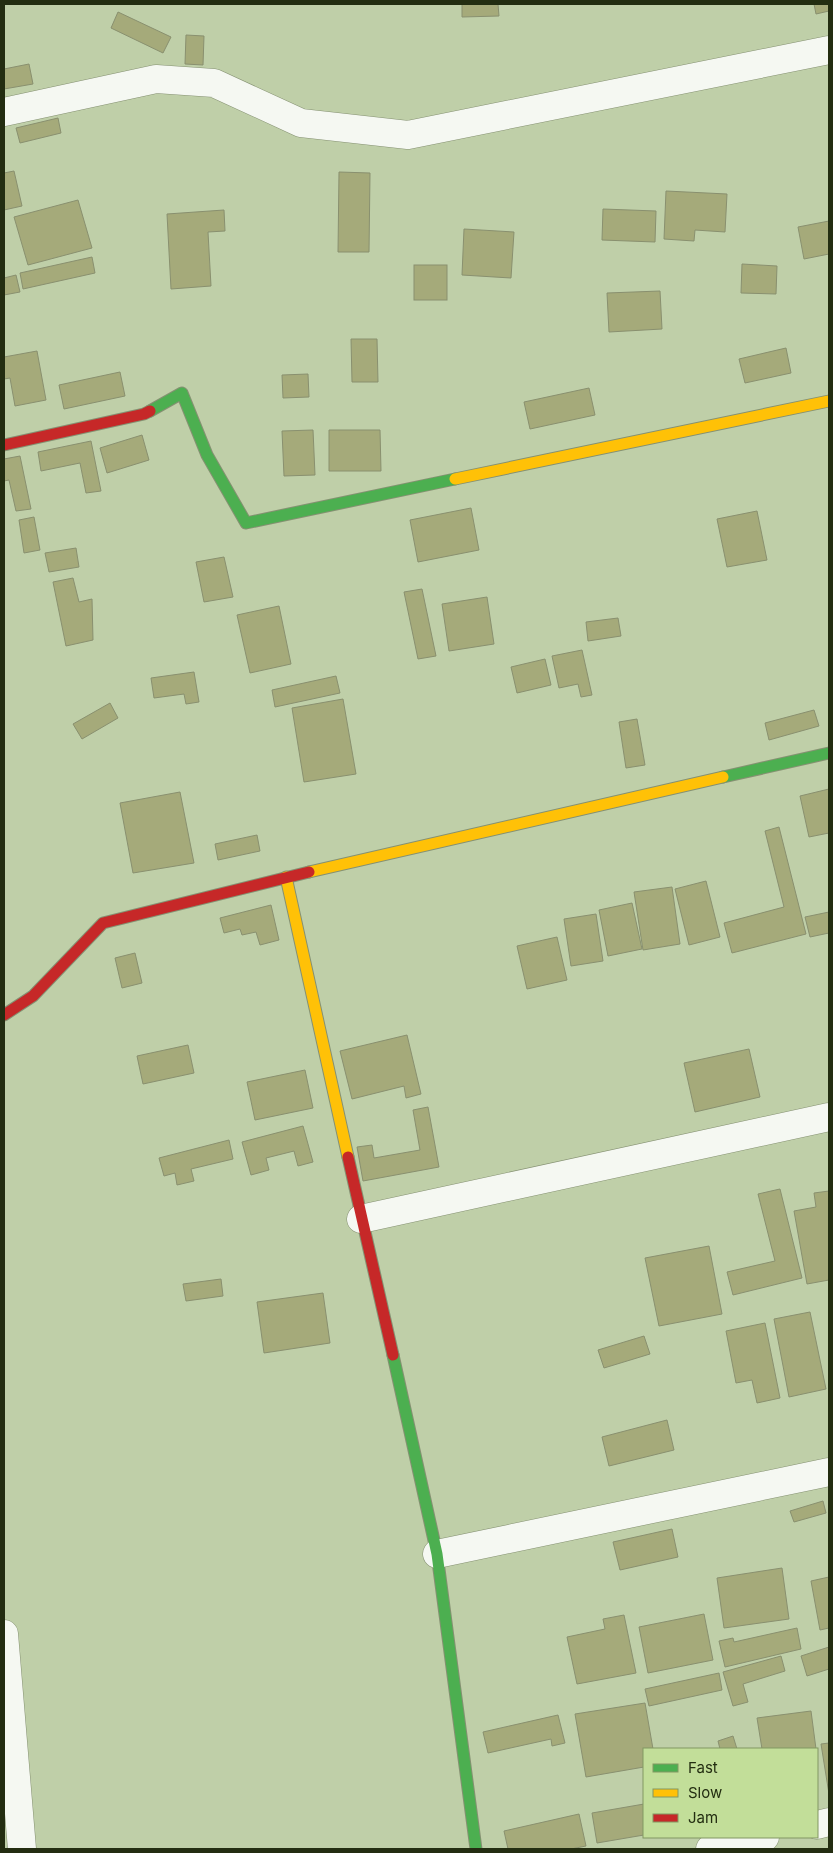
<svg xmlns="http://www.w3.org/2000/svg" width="833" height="1853" font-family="Inter,sans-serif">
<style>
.building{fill:#a5aa7a;stroke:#89906f}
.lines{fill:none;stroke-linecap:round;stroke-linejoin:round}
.street-casing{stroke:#859172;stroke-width:29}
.fast-casing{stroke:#859172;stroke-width:13}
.slow-casing{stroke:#859172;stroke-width:13}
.jam-casing{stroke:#859172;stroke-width:13}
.street{stroke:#f5f8f2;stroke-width:28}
.fast{stroke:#4caf50;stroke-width:11}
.slow{stroke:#ffc107;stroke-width:11}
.jam{stroke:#c62828;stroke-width:11}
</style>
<rect width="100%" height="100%" fill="#bfcfa8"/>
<g class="building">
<path d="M462,4H498L499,16L462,17Z"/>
<path d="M814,4H829V11L816,14Z"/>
<path d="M118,12L171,37L163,53L111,28Z"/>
<path d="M186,35L204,36L203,65L185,64Z"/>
<path d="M29,64L33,84L4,89V69Z"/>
<path d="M58,118L61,133L20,143L16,128Z"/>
<path d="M14,171L22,206L4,210V173Z"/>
<path d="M339,172L370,173L369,252H338Z"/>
<path d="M666,191L727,194L725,232L695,230L694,241L664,239Z"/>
<path d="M78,200L92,248L28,265L14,217Z"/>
<path d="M603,209L656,211L655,242L602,240Z"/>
<path d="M224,210L225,231L208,232L211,286L171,289L167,214Z"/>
<path d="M829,221V254L804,259L798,227Z"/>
<path d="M464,229L514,232L511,278L462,275Z"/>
<path d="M92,257L95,273L23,289L20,273Z"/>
<path d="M742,264L777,266L776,294L741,293Z"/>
<rect x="414" y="265" width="33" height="35"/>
<path d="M16,275L20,292L4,295V278Z"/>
<path d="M660,291L662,329L609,332L607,293Z"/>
<path d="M351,339H377L378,382H352Z"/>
<path d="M786,348L791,373L745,383L739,359Z"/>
<path d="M37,351L46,400L15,406L10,378L4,379V357Z"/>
<path d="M120,372L125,396L64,409L59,385Z"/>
<path d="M308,374L309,397L283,398L282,375Z"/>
<path d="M589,388L595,415L530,429L524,402Z"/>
<path d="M313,430L315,475L284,476L282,431Z"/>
<path d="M329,430H380L381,471H329Z"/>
<path d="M142,435L149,460L107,473L100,448Z"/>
<path d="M91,441L101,491L86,493L80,463L41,471L38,452Z"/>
<path d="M20,456L31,509L16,511L9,480L4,481V459Z"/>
<path d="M471,508L479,550L418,562L410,520Z"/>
<path d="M757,511L767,560L727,567L717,519Z"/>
<path d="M34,517L40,550L24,553L19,520Z"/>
<path d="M76,548L79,567L49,572L45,553Z"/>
<path d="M224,557L233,597L204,602L196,562Z"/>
<path d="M73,578L79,602L92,599L93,640L66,646L53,582Z"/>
<path d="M422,589L436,656L418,659L404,592Z"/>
<path d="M487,597L494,644L449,651L442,604Z"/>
<path d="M279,606L291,664L250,673L237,615Z"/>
<path d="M618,618L621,636L588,641L586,622Z"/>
<path d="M582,650L592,695L581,697L578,684L559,688L552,656Z"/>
<path d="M545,659L551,685L517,693L511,667Z"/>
<path d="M194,672L199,702L186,704L184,694L154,698L151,678Z"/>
<path d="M336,676L340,693L275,707L272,690Z"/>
<path d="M343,699L356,774L304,782L292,708Z"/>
<path d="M110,703L118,718L82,739L73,724Z"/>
<path d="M814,710L819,726L769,740L765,723Z"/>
<path d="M637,719L645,765L626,768L619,722Z"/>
<path d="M829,789V833L809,837L800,796Z"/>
<path d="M180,792L194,863L133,873L120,803Z"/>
<path d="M779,827L806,934L732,953L724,923L784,907L765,831Z"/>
<path d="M257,835L260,851L218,860L215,844Z"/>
<path d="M706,881L720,937L689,945L675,889Z"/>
<path d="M672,887L680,944L643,950L634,892Z"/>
<path d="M632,903L642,949L608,956L599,910Z"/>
<path d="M271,905L279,940L260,945L256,932L242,935L240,929L224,933L220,918Z"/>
<path d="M829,912V933L810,937L805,917Z"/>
<path d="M596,914L603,961L571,966L564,919Z"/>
<path d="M557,937L567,980L527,989L517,946Z"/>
<path d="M135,953L142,983L122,988L115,958Z"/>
<path d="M407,1035L421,1094L406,1098L404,1086L352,1099L340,1051Z"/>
<path d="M188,1045L194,1073L143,1084L137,1056Z"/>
<path d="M749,1049L760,1097L695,1112L684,1063Z"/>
<path d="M305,1070L313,1108L255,1120L247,1082Z"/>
<path d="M428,1107L439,1167L363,1181L357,1147L372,1145L374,1158L420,1150L413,1110Z"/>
<path d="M303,1126L313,1162L298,1166L294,1151L266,1158L269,1170L251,1175L242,1142Z"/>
<path d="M229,1140L233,1159L191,1169L194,1181L177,1185L175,1173L164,1176L159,1158Z"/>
<path d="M780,1189L802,1278L733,1295L727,1272L775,1261L758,1194Z"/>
<path d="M829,1191V1280L807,1284L794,1211L816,1207L814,1193Z"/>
<path d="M709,1246L722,1314L659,1326L645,1258Z"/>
<path d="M221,1279L223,1296L186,1301L183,1284Z"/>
<path d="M323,1293L330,1343L264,1353L257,1302Z"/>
<path d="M810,1312L826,1389L789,1397L774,1319Z"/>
<path d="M765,1323L780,1398L757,1403L752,1380L736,1383L726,1331Z"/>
<path d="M644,1336L650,1354L604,1368L598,1350Z"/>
<path d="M667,1420L674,1450L609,1466L602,1437Z"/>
<path d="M823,1501L826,1513L794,1522L790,1511Z"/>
<path d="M672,1529L678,1557L620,1570L613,1542Z"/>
<path d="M782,1568L789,1619L724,1628L717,1578Z"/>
<path d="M829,1577V1628L820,1630L811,1581Z"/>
<path d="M704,1614L713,1660L648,1673L639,1627Z"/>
<path d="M624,1615L636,1673L577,1684L567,1637L605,1629L603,1619Z"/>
<path d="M797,1628L801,1649L725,1667L719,1641L733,1638L734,1642Z"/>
<path d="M829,1647V1669L807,1676L801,1656Z"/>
<path d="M781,1656L785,1671L743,1684L748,1702L733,1706L723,1672Z"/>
<path d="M719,1673L722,1690L649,1706L645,1689Z"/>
<path d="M645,1703L653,1749H644V1767L586,1777L575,1714Z"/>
<path d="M811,1711L816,1749H762L757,1718Z"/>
<path d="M558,1715L565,1743L552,1746L551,1739L488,1753L483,1732Z"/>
<path d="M733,1736L737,1749H720L718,1741Z"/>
<path d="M829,1743V1794L821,1744Z"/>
<path d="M644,1804V1835L597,1843L592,1813Z"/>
<path d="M579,1814L586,1846L571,1849H508L504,1831Z"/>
</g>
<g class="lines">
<g class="street-casing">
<g id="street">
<path d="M4,112L156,79L214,83L301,123L408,135L829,50"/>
<path d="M361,1219L829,1117"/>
<path d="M437,1554L829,1472"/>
<path d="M4,1634L22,1849"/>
<path d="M817,1825L829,1822"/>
<path d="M710,1849L765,1837"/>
</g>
</g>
<g class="fast-casing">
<g id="fast">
<path d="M150,411L182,393L207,455L246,523L455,479"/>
<path d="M723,777L829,753"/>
<path d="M393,1355L437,1554L476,1849"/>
</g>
</g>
<g class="slow-casing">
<g id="slow">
<path d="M455,479L829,401"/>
<path d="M309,872L723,777"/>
<path d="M286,877L348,1157"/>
</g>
</g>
<g class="jam-casing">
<g id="jam">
<path d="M4,445L144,414L150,411"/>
<path d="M4,1015L33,996L103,923L309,872"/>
<path d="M348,1157L393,1355"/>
</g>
</g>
<use href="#street" class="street"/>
<use href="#fast" class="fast"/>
<use href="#slow" class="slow"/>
<use href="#jam" class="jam"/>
</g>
<rect width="833" height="1853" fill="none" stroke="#232d11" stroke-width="10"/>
<rect x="643" y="1748" width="175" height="90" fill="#c2de99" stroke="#829763"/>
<rect x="653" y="1764" width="25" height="8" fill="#4caf50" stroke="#829763"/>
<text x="688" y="1773" font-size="15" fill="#232d11">Fast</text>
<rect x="653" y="1789" width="25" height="8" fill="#ffc107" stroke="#829763"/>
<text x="688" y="1798" font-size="15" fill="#232d11">Slow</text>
<rect x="653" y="1814" width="25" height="8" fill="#c62828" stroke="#829763"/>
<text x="688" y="1823" font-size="15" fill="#232d11">Jam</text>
</svg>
